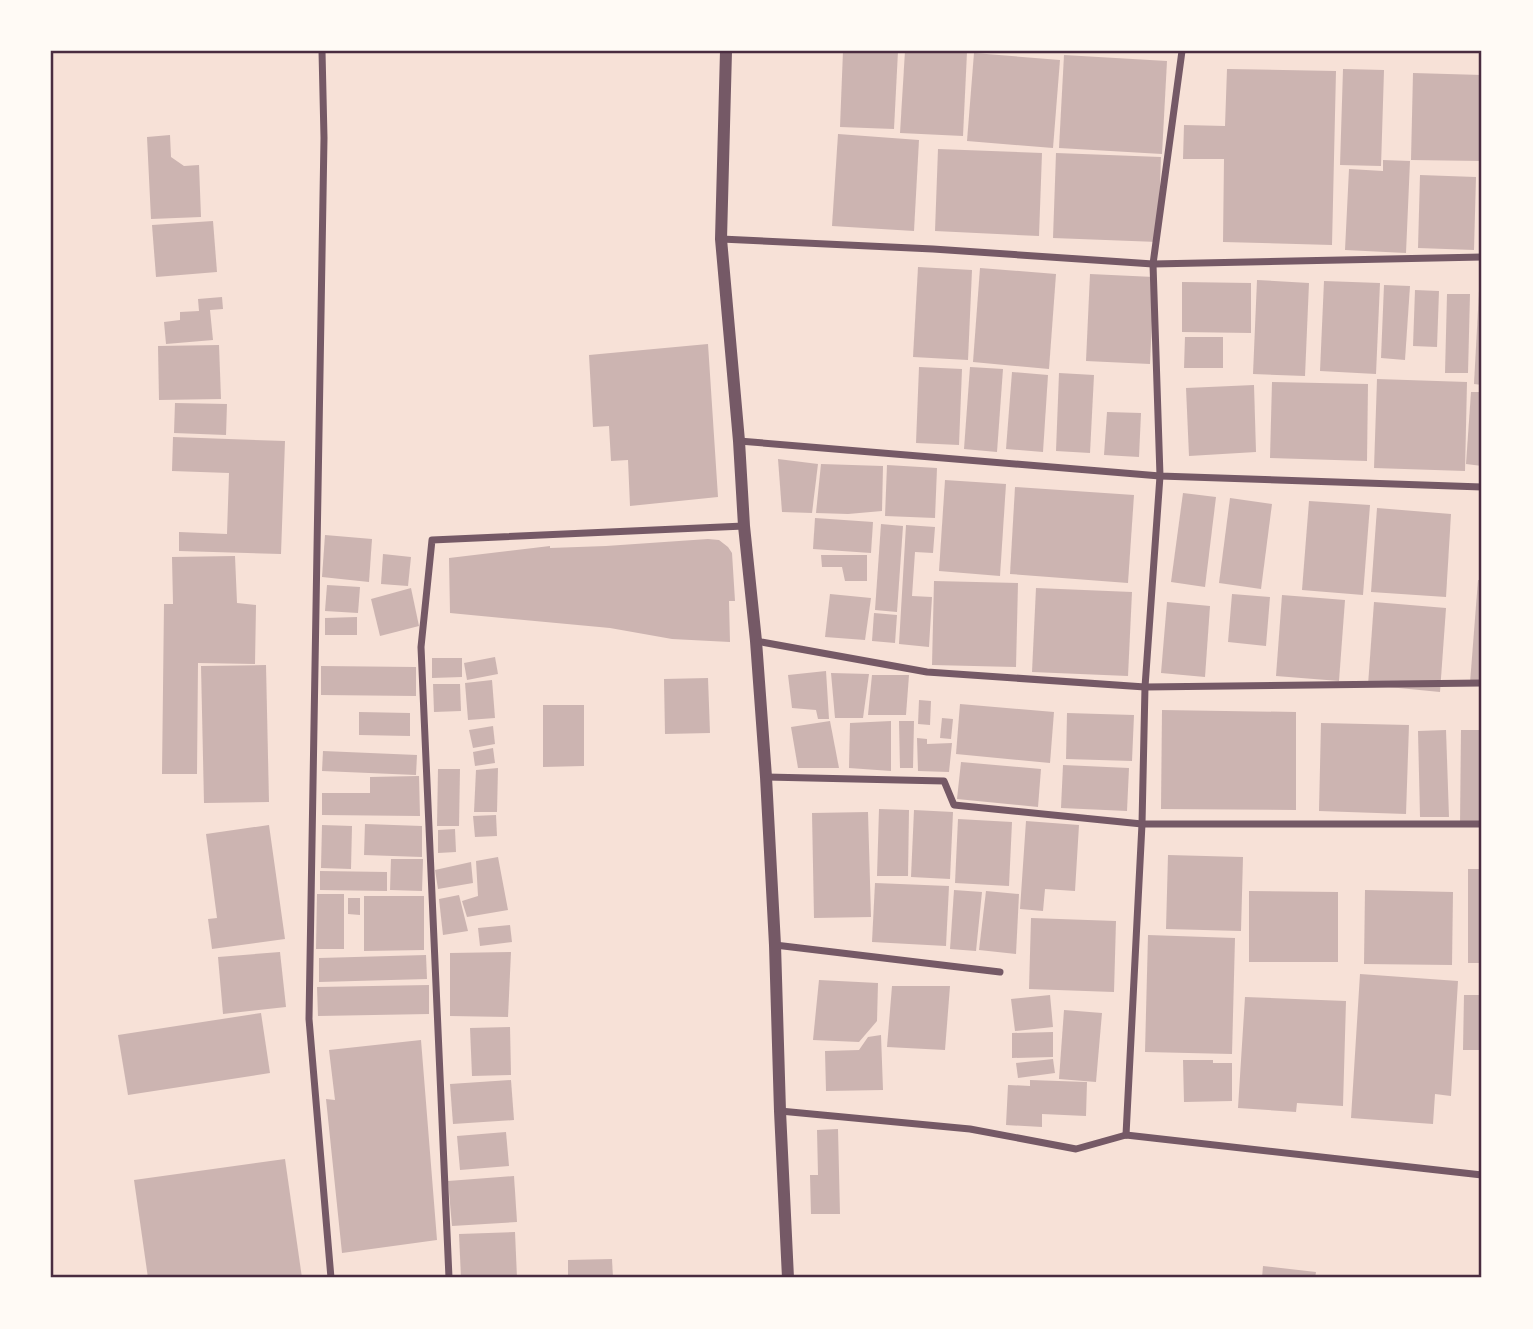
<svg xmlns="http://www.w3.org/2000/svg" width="1533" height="1329" font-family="'Archivo Narrow',sans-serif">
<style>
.building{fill:#ccb4b1}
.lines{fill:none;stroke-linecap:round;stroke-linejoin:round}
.minor{stroke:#755966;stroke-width:7}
.tertiary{stroke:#755966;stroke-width:12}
.neatline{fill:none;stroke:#4a2c40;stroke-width:2.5}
</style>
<rect width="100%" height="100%" fill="#f7e1d7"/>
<g class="building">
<path d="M843,51H898L894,129L840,127Z"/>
<path d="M905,51L967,52L963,136L900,133Z"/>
<path d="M974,53L1060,60L1053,148L967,141Z"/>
<path d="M1064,55L1167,61L1162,154L1059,148Z"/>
<path d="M1227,69L1336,71L1332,245L1223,242L1224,159H1183L1184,125L1225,126Z"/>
<path d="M1343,69L1384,70L1381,166L1340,165Z"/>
<path d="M1413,73L1482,75V161L1411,160Z"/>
<path d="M838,134L919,140L914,231L832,226Z"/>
<path d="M170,135L171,157L184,166L199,165L201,217L151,219L147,137Z"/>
<path d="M938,149L1042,153L1039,236L935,231Z"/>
<path d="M1056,153L1161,157L1158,242L1053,238Z"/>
<path d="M1383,160L1410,161L1406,253L1345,250L1349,169L1383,171Z"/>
<path d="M1420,175L1476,177L1474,250L1418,248Z"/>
<path d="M213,221L217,272L156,277L152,225Z"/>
<path d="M918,267L972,270L968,360L913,357Z"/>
<path d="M980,268L1056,274L1049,369L973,362Z"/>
<path d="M1090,274L1154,277L1150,364L1086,361Z"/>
<path d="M1257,280L1309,283L1305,376L1253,374Z"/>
<path d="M1324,281L1380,283L1376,374L1320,371Z"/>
<path d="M1182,282L1251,283V333L1182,332Z"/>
<path d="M1384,285L1410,286L1405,360L1381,358Z"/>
<path d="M1415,290L1439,291L1437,347L1413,346Z"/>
<path d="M1479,291H1482V385L1474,384Z"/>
<path d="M1447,294H1470L1468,373H1445Z"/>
<path d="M222,297L223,309L210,310L213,340L166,344L164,322L180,320V312L199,311L198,299Z"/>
<path d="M1185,337H1223V368H1184Z"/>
<path d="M708,344L718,497L630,506L628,460L611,461L609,426L593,427L589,355Z"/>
<path d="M219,345L221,399L159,400L158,346Z"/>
<path d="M919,367L962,369L959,445L916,443Z"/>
<path d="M970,367L1003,369L997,452L964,449Z"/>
<path d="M1012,372L1048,375L1043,452L1006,449Z"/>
<path d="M1059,373L1094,375L1090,453L1056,451Z"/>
<path d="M1377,379L1467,382L1465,471L1374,468Z"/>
<path d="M1272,382L1368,384L1367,461L1270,458Z"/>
<path d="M1254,385L1256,452L1189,456L1186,388Z"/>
<path d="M1471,392H1482V466L1466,464Z"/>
<path d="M175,403L227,404L226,435L174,433Z"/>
<path d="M1107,412L1141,413L1139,457L1104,455Z"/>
<path d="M173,437L285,441L281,554L179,551V532L227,534L229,473L172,471Z"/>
<path d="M778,459L818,464L812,513L782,512Z"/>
<path d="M821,464L883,466L882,511L848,514L816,513Z"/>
<path d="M887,465L937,468L935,518L885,516Z"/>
<path d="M945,480L1006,484L1000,576L939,571Z"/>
<path d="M1015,487L1134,495L1128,583L1010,574Z"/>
<path d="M1183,493L1216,497L1205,587L1171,582Z"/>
<path d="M1230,498L1272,504L1261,589L1219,583Z"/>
<path d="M1309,501L1370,505L1363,595L1302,590Z"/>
<path d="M1377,508L1451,514L1446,597L1371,592Z"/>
<path d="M815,518L873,522L871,553L813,549Z"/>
<path d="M881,524L903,526L897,612L875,610Z"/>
<path d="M906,525L935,527L933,553L915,552L912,596L932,597L929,647L899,644Z"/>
<path d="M325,535L372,539L369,582L322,577Z"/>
<path d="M708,539L719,540L728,547L732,553L735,601H729L730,642L672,639L610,628L450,613L449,558L550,546V548L606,546Z"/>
<path d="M383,554L411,557L408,586L381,584Z"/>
<path d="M821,555H867V581H845L842,567H822Z"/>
<path d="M235,556L237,603L256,605L255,664L198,663L197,774H162L164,604H173L172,557Z"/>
<path d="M1478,580H1482V684L1470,683Z"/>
<path d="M934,581L1018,583L1016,667L932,665Z"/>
<path d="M327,585L360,587L358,613L325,611Z"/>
<path d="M411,588L419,626L380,636L371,599Z"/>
<path d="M1036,588L1132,592L1128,676L1032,672Z"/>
<path d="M830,594L871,598L865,640L825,637Z"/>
<path d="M1232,594L1270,597L1266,646L1228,642Z"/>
<path d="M1282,595L1345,600L1339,681L1276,676Z"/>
<path d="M1167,602L1210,606L1205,677L1161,673Z"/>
<path d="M1374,602L1446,608L1440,692L1368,685Z"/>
<path d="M874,613L897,615L895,643L872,641Z"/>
<path d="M357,617V635H325V618Z"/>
<path d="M495,657L498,674L467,680L464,663Z"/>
<path d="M432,658H462V677L432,678Z"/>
<path d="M266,665L269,802L204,803L201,666Z"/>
<path d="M321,666L416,667V696L321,695Z"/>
<path d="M826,671L829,719H818L816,710L792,708L788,675Z"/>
<path d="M831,673L869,674L863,718H835Z"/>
<path d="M872,675H909L906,715H868Z"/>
<path d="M708,678L710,733L665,734L664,679Z"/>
<path d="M492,680L495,718L468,720L465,683Z"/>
<path d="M433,684H460L461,711L434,712Z"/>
<path d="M919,700L931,701L930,725L918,724Z"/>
<path d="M960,704L1054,712L1050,763L956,754Z"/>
<path d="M543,705H584V766L543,767Z"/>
<path d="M1162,710L1296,712V810L1161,809Z"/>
<path d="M359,712L410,713V736L359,735Z"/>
<path d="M1067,713L1134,715L1132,761L1066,759Z"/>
<path d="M942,718L953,719L951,739L940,738Z"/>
<path d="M830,721L839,768H798L791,727Z"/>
<path d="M891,721V771L849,768L850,723Z"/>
<path d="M899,721H914L913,768H900Z"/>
<path d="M1321,723L1409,725L1406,814L1319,811Z"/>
<path d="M493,726L495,744L473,748L469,730Z"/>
<path d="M1446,730L1449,817H1420L1418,731Z"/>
<path d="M1461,730H1482V825L1460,824Z"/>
<path d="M917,738L927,739V744L952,743L949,772L918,771Z"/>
<path d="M493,748L495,763L475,766L473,752Z"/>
<path d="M323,751L417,755L416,775L322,771Z"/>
<path d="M961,762L1041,769L1038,807L957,799Z"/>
<path d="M1063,765L1129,768L1127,811L1061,808Z"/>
<path d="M498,768L497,812H474L476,770Z"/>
<path d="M438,769H460L459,826H437Z"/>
<path d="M419,776L420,816L322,815V793H370V777Z"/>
<path d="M879,809L909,810L908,876H877Z"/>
<path d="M914,810L953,812L950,879L911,877Z"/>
<path d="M868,812L871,917L814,918L812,813Z"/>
<path d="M496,815L497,836L475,837L473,816Z"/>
<path d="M958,819L1012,822L1009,886L955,883Z"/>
<path d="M1026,821L1079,825L1075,891L1045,889L1043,911L1020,909Z"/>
<path d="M365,824L422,826V857L364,855Z"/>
<path d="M269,825L285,939L212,949L208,919L217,918L206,834Z"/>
<path d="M322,825L352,826L351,869L321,868Z"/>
<path d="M455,829L456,852L438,853V830Z"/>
<path d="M1168,855L1243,857L1241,931L1166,929Z"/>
<path d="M498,857L508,910L467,917L462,901L478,896L476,861Z"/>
<path d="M391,859H423L422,891L390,890Z"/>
<path d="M471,862L473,883L438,889L435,870Z"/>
<rect x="1468" y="869" width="14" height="94"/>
<path d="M320,871L387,872V891L320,890Z"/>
<path d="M875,883L949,886L946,946L872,942Z"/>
<path d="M954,890L982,892L976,951L950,949Z"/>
<path d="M1365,890L1453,892L1452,965L1364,964Z"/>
<path d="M986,891L1019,894L1016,954L979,950Z"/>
<path d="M1249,891L1338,892V962H1249Z"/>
<path d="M317,894H344V949H316Z"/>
<path d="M459,895L468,931L443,935L439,899Z"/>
<path d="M364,896H424V950L364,951Z"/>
<path d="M348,898H360V915L348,914Z"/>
<path d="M1031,918L1116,921L1114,992L1029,989Z"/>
<path d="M510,925L512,942L480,946L478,928Z"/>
<path d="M1148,935L1235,938L1232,1054L1145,1052Z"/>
<path d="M280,952L286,1007L223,1014L218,957Z"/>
<path d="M511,952L508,1017L450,1016V953Z"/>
<path d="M426,955L427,979L319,982V958Z"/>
<path d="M1360,974L1458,981L1451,1096L1435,1094L1433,1124L1351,1118Z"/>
<path d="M819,980L878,983L877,1021L859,1042L813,1040Z"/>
<path d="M429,985V1014L318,1016L317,987Z"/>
<path d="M892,986H950L945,1050L887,1047Z"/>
<path d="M1050,995L1053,1027L1015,1031L1011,999Z"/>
<path d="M1464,995H1482V1050H1463Z"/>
<path d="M1245,997L1346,1001L1343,1106L1297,1103L1296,1112L1238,1108Z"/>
<path d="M1064,1010L1102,1013L1096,1082L1059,1079Z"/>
<path d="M261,1013L270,1073L128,1095L118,1035Z"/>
<path d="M510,1027L511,1075L472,1076L470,1028Z"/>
<path d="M1053,1032V1057L1012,1058V1033Z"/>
<path d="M881,1035L883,1090L826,1091L825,1051L859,1050L868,1037Z"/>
<path d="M421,1040L437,1240L342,1253L326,1099L335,1100L329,1050Z"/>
<path d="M1053,1059L1055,1073L1018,1078L1016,1063Z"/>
<path d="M1183,1060H1213V1063H1232V1101L1184,1102Z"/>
<path d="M511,1080L514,1120L453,1124L450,1084Z"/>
<path d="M1030,1080L1087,1082L1086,1116L1042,1114V1127L1006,1125L1008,1085L1030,1086Z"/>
<path d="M838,1129L840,1214H811L810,1175H818L817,1130Z"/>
<path d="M506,1132L509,1166L460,1170L457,1136Z"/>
<path d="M285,1159L302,1278H148L134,1180Z"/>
<path d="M514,1176L517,1222L452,1226L448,1181Z"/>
<path d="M515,1232L517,1278H461L459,1234Z"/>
<path d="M612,1259L613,1278H568V1260Z"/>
<path d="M1263,1266L1316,1272L1315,1278H1262Z"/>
</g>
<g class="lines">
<g class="minor">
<path d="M322,51L324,138L309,1019L331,1278"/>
<path d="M721,239L933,249L1153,264L1482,257"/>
<path d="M739,441L1160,476L1482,487"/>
<path d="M756,641L927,672L1145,687L1482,683"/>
<path d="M766,777L944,781L954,805L1142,824H1482"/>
<path d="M775,945L1000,972"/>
<path d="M780,1111L970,1129L1076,1149L1126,1135L1482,1175"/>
<path d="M1126,1135L1142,824L1145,687L1160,476L1153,264L1182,51"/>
<path d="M449,1278L421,647L432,540L744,526"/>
</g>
<path class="tertiary" d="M726,51L721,239L739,441L744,526L756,641L766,777L775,945L780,1111L788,1278"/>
</g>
<rect width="1533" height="1329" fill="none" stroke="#fffaf5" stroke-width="105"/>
<rect x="52" y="52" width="1428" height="1224" class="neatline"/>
</svg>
